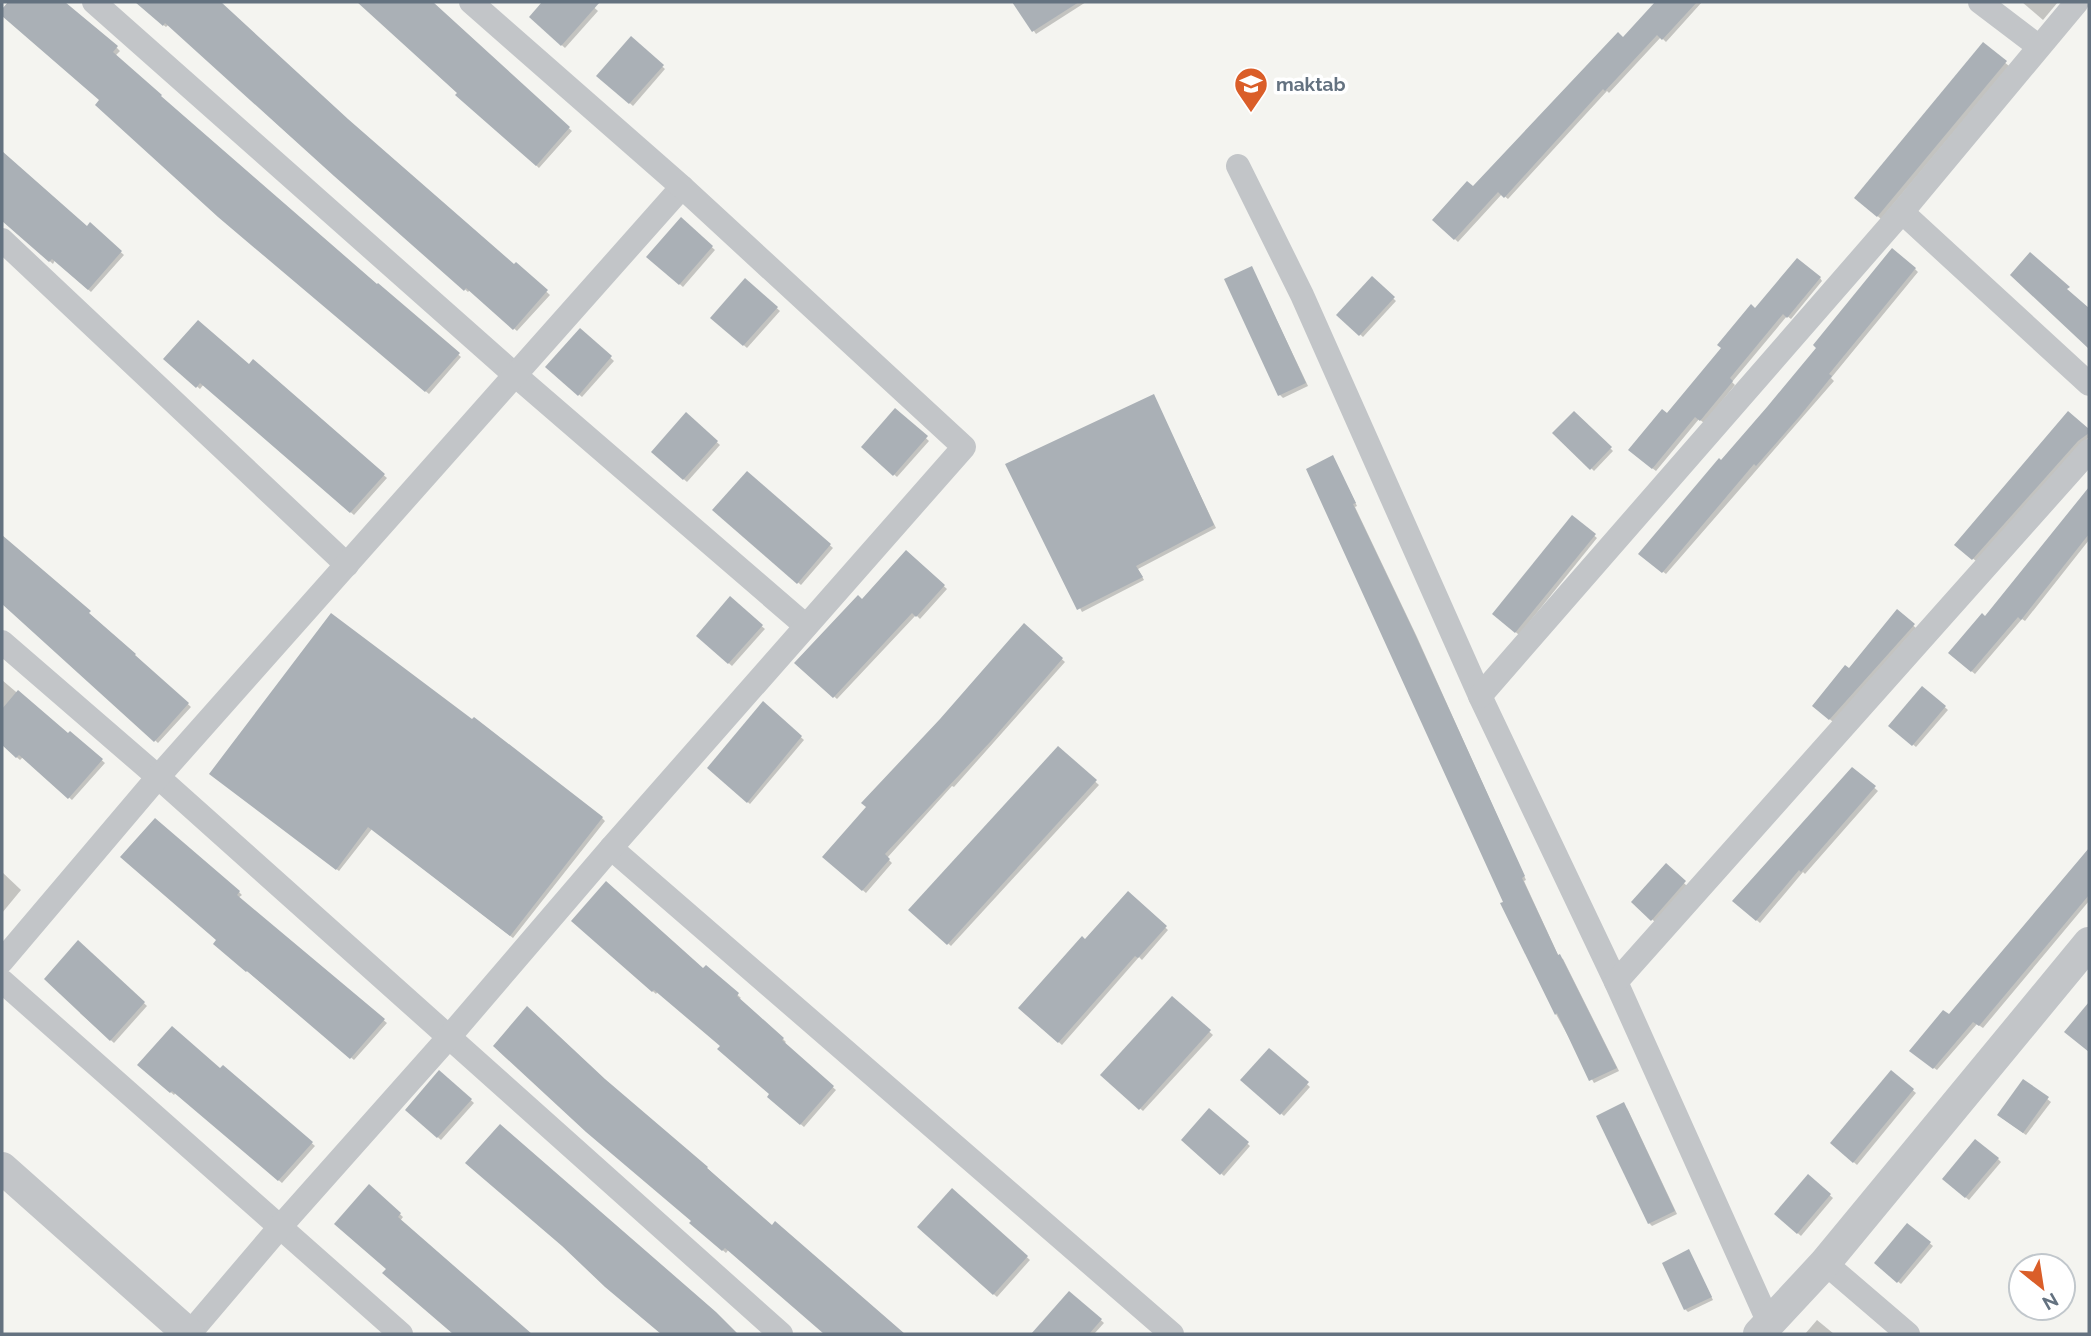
<svg xmlns="http://www.w3.org/2000/svg" width="2091" height="1336" font-family="Raleway,sans-serif">
<style>
.shadow{fill:#0003}
.building{fill:#aab0b6}
.lines{fill:none;stroke-linecap:round;stroke-linejoin:round}
.minor{stroke:#c2c5c8;stroke-width:24}
.tertiary{stroke:#c2c5c8;stroke-width:32}
.labels{text-anchor:middle;stroke-width:7;stroke-linejoin:round;paint-order:stroke}
.poi-label{font-size:19px;font-weight:bold;fill:#647280;stroke:#fff;text-anchor:start}
</style>
<rect width="100%" height="100%" fill="#f4f4f0"/>
<g class="shadow">
<path d="M11,2H63L117,48L120,51L115,56L162,100L461,357L429,394L223,219L102,100L4,16L2,12Z"/>
<path d="M136,2H212L215,4L218,2L347,120L514,267L516,264L550,295L517,331L470,290L468,292L287,133L169,24L166,27Z"/>
<path d="M359,2H432L477,43L478,47L572,131L539,168Z"/>
<path d="M545,2H588L598,11L565,48L531,17Z"/>
<path d="M1014,2H1086L1036,34Z"/>
<path d="M1658,2H1702L1666,42L1661,37L1609,93L1607,91L1508,199L1502,194L1458,242L1434,219L1473,188L1623,39Z"/>
<path d="M2022,2H2058L2043,20Z"/>
<path d="M631,39L665,69L633,106L599,76Z"/>
<path d="M1983,44L2009,66L1881,219L1857,198Z"/>
<path d="M2,153L87,228L90,225L124,255L91,292L55,260L53,264L2,219Z"/>
<path d="M681,220L715,250L683,287L649,257Z"/>
<path d="M1252,268L1308,386L1283,398L1280,395Z"/>
<path d="M1915,269L1918,272L1831,378L1834,381L1666,574L1643,556L1721,462Z"/>
<path d="M1820,278L1822,281L1791,319L1787,316L1732,382L1735,385L1704,423L1699,419L1656,471L1633,453L1756,310Z"/>
<path d="M1372,279L1396,301L1363,337L1339,315Z"/>
<path d="M745,281L780,311L747,348L713,318Z"/>
<path d="M580,330L614,361L582,397L547,367Z"/>
<path d="M166,359L249,366L253,361L387,478L354,515L204,384L200,389Z"/>
<path d="M1153,396L1216,528L1138,569L1144,580L1082,612L1008,465Z"/>
<path d="M895,410L929,441L897,477L863,447Z"/>
<path d="M1574,413L1613,451L1594,471L1555,433Z"/>
<path d="M2068,413L2089,431V437L1976,561L1960,548Z"/>
<path d="M686,415L720,445L687,482L653,452Z"/>
<path d="M1333,457L1357,506L1355,507L1417,637L1526,880L1524,881L1559,957L1563,959L1619,1071L1594,1083L1556,1014L1505,903Z"/>
<path d="M747,473L833,548L801,585L715,510Z"/>
<path d="M2089,489V540L2025,621L2022,619L1975,674L1950,653L1985,618Z"/>
<path d="M1572,517L1597,538L1519,635L1495,614Z"/>
<path d="M2,538L57,584L191,707L158,743L76,666L2,603Z"/>
<path d="M906,552L947,589L920,619L916,615L837,699L796,663L862,601Z"/>
<path d="M730,599L765,629L732,666L698,636Z"/>
<path d="M1897,612L1916,628L1833,722L1817,708Z"/>
<path d="M1024,625L1065,662L954,787L952,786L887,858L892,863L866,893L825,857Z"/>
<path d="M2,680L68,736L70,733L105,763L72,800L23,757L20,760L2,744Z"/>
<path d="M1923,688L1948,710L1916,747L1891,726Z"/>
<path d="M763,704L804,740L750,804L710,768Z"/>
<path d="M1058,748L1099,785L951,946L910,910Z"/>
<path d="M1853,769L1878,791L1805,874L1803,872L1760,923L1735,901Z"/>
<path d="M215,777L602,818L605,821L513,938L372,829L339,871Z"/>
<path d="M2089,850V901L1983,1028L1977,1024L1937,1070L1914,1054L1949,1017Z"/>
<path d="M123,857L239,892L242,895L238,898L387,1023L354,1060L218,947L219,940Z"/>
<path d="M1666,866L1687,886L1655,922L1633,902Z"/>
<path d="M2,872L21,890L2,913Z"/>
<path d="M1128,894L1168,930L1142,960L1139,957L1062,1045L1021,1008L1085,942Z"/>
<path d="M573,921L704,970L706,967L741,998L738,1000L783,1039L786,1042L784,1044L836,1090L804,1127L769,1097L772,1094L722,1046L658,991L656,994Z"/>
<path d="M78,942L147,1006L114,1043L80,1013Z"/>
<path d="M1172,998L1213,1035L1143,1111L1102,1075Z"/>
<path d="M1270,1050L1310,1087L1284,1116L1243,1080Z"/>
<path d="M140,1065L220,1070L223,1067L315,1146L282,1183L176,1092L174,1095Z"/>
<path d="M1891,1072L1916,1093L1857,1165L1832,1143Z"/>
<path d="M440,1073L474,1103L441,1140L407,1110Z"/>
<path d="M604,1080L707,1168L772,1228L775,1224L903,1334H827L729,1249L726,1253L695,1226Z"/>
<path d="M2024,1081L2051,1102L2026,1135L2002,1118Z"/>
<path d="M1627,1108L1677,1214L1652,1226L1649,1223Z"/>
<path d="M1210,1110L1250,1146L1224,1176L1183,1140Z"/>
<path d="M1998,1159L2001,1162L1969,1200L1947,1182Z"/>
<path d="M1808,1177L1833,1198L1801,1236L1776,1214Z"/>
<path d="M369,1186L403,1217L400,1221L529,1334H455L388,1275V1269Z"/>
<path d="M952,1190L1030,1260L997,1297L919,1227Z"/>
<path d="M1907,1225L1933,1246L1901,1284L1879,1266Z"/>
<path d="M1689,1252L1713,1300L1688,1312L1685,1309Z"/>
<path d="M1070,1293L1104,1323L1094,1334H1041L1037,1330Z"/>
<path d="M1817,1320L1834,1334H1805Z"/>
</g>
<g class="building">
<path d="M8,2H65L118,46L113,52L162,95L161,96L377,284L378,283L460,353L425,392L218,217L95,105L99,100L2,16V9Z"/>
<path d="M135,2H221L348,119L514,264L516,262L548,290L513,330L466,288L464,291L334,176L165,23L163,26Z"/>
<path d="M357,2H433L570,127L536,166L455,95L457,93Z"/>
<path d="M542,2H600L561,46L529,17Z"/>
<path d="M1012,2H1079L1032,32Z"/>
<path d="M1655,2H1697L1662,40L1657,35L1605,91L1603,89L1504,198L1498,192L1454,240L1432,220L1467,181L1473,186L1618,32L1623,37Z"/>
<path d="M631,36L664,65L629,104L596,76Z"/>
<path d="M1983,42L2007,61L1877,217L1854,198Z"/>
<path d="M2,151L87,226L90,222L122,251L88,290L52,259L49,262L2,221Z"/>
<path d="M681,217L713,246L679,285L646,257Z"/>
<path d="M1892,248L1916,268L1829,374L1832,376L1799,417L1756,466L1754,464L1662,573L1638,554L1719,458L1721,460L1767,407L1816,348L1813,345Z"/>
<path d="M2030,252L2070,287L2067,289L2089,308V349L2010,275Z"/>
<path d="M1797,258L1821,277L1787,318L1783,314L1730,378L1733,381L1700,421L1695,417L1652,469L1628,450L1662,409L1667,413L1721,348L1717,345L1751,304L1755,308Z"/>
<path d="M1252,266L1306,383L1278,396L1224,279Z"/>
<path d="M1372,276L1395,297L1359,336L1336,315Z"/>
<path d="M745,278L778,307L743,346L710,318Z"/>
<path d="M198,320L249,364L253,359L385,474L350,513L200,383L196,388L163,359Z"/>
<path d="M580,328L612,356L578,396L545,367Z"/>
<path d="M1154,394L1214,525L1136,566L1143,577L1077,610L1005,464Z"/>
<path d="M895,408L928,436L893,476L861,447Z"/>
<path d="M1574,411L1612,447L1590,470L1552,433Z"/>
<path d="M2068,411L2089,429V433L2078,441L1972,560L1954,545Z"/>
<path d="M686,412L718,441L683,480L651,452Z"/>
<path d="M1333,455L1356,503L1353,504L1414,632L1525,876L1522,878L1558,955L1560,954L1617,1068L1589,1081L1557,1013L1555,1015L1500,903L1503,902L1306,469Z"/>
<path d="M747,471L831,544L797,584L712,510Z"/>
<path d="M2089,487V534L2021,620L2018,617L1971,672L1948,653L1982,613L1985,616Z"/>
<path d="M1572,515L1596,534L1515,633L1492,614Z"/>
<path d="M2,535L91,611L89,613L136,654L135,655L189,703L154,742L2,604Z"/>
<path d="M906,550L945,585L916,617L912,613L833,698L794,663L858,595L862,599Z"/>
<path d="M730,596L763,625L728,664L696,636Z"/>
<path d="M1897,609L1915,624L1829,720L1812,706L1845,665L1849,668Z"/>
<path d="M331,613L472,719L474,717L603,817L510,936L368,827L336,870L209,774Z"/>
<path d="M1024,623L1063,658L991,741L885,854L890,859L862,891L822,857L866,807L861,803L940,719Z"/>
<path d="M1922,686L1946,706L1912,746L1888,726Z"/>
<path d="M18,690L68,733L70,731L103,759L68,799L19,755L16,758L2,745V709Z"/>
<path d="M763,701L802,736L747,803L707,768Z"/>
<path d="M1058,746L1097,780L947,945L908,910Z"/>
<path d="M1852,767L1876,786L1801,872L1799,870L1756,921L1732,901Z"/>
<path d="M155,818L240,891L237,895L385,1019L350,1059L247,971L246,972L213,944L216,940L120,857Z"/>
<path d="M2089,848V895L1979,1026L1973,1022L1933,1069L1909,1051L1943,1010L1949,1014Z"/>
<path d="M1666,863L1686,881L1651,921L1631,902Z"/>
<path d="M606,881L703,968L706,965L739,993L737,996L784,1038L782,1040L834,1086L800,1125L767,1097L769,1094L717,1049L720,1046L654,990L652,992L571,921Z"/>
<path d="M1128,891L1167,926L1138,958L1135,956L1058,1043L1018,1008L1082,936L1085,939Z"/>
<path d="M78,940L145,1002L110,1041L44,979Z"/>
<path d="M1172,996L1211,1030L1139,1110L1100,1075Z"/>
<path d="M2089,1002V1052L2064,1032Z"/>
<path d="M527,1006L605,1079L708,1167L707,1168L772,1225L775,1221L905,1334H824L725,1248L722,1251L689,1223L691,1221L586,1132L493,1046Z"/>
<path d="M172,1026L220,1068L223,1065L313,1142L278,1181L172,1091L170,1093L137,1065Z"/>
<path d="M1269,1048L1309,1082L1280,1115L1240,1080Z"/>
<path d="M439,1070L472,1099L437,1138L405,1110Z"/>
<path d="M1891,1070L1914,1089L1853,1163L1830,1143Z"/>
<path d="M2023,1079L2049,1097L2023,1133L1997,1115Z"/>
<path d="M1624,1102L1675,1211L1648,1224L1596,1116Z"/>
<path d="M1209,1108L1249,1142L1220,1175L1181,1140Z"/>
<path d="M500,1124L716,1312L738,1334H661L605,1287L562,1246L465,1163Z"/>
<path d="M1975,1139L1999,1158L1965,1198L1942,1179Z"/>
<path d="M1808,1174L1831,1194L1797,1234L1774,1214Z"/>
<path d="M369,1184L401,1213L398,1217L532,1334H453L382,1273L386,1269L334,1224Z"/>
<path d="M952,1188L1028,1256L993,1295L917,1227Z"/>
<path d="M1907,1223L1931,1242L1897,1283L1874,1263Z"/>
<path d="M1689,1249L1712,1297L1684,1310L1662,1263Z"/>
<path d="M1069,1291L1102,1319L1089,1334H1031Z"/>
</g>
<g class="lines">
<g class="minor">
<path d="M94,2L515,375L806,626"/>
<path d="M1980,2L2038,46"/>
<path d="M1238,166L1302,295L1480,696L1616,982L1769,1323"/>
<path d="M1902,212L2089,384"/>
<path d="M2,240L347,565"/>
<path d="M2,642L158,777L781,1334"/>
<path d="M1480,696L1902,212L2077,2"/>
<path d="M611,848L1172,1334"/>
<path d="M2,961L158,777L682,187"/>
<path d="M2,981L401,1334"/>
<path d="M1616,982L2089,451"/>
<path d="M1825,1263L1908,1334"/>
<path d="M189,1334L280,1227L449,1037L611,848L964,447L682,187L471,2"/>
</g>
<g class="tertiary">
<path d="M2,1168L189,1334"/>
<path d="M1759,1334L1825,1263L2089,943"/>
</g>
</g>
<defs>
<g id="school-pin" transform="scale(1.75)"><path d="M0 17L-7.5 6A9.5 9.5 0 1 1 7.5 6Z" fill="#da5e29" stroke="#fff"/><path d="M0-5L7-2L0 1L-7-2ZM-4 1L0 2.5L4 1V4Q0 6-4 4Z" fill="#fff"/></g>
</defs>
<g fill-rule="evenodd">
<use href="#school-pin" x="1251" y="84"/>
</g>
<g class="labels">
<g class="poi-label">
<text x="1276" y="91">maktab</text>
</g>
</g>
<rect width="2091" height="1336" fill="none" stroke="#647280" stroke-width="7"/>
<g transform="translate(2042 1287) rotate(150)"><circle r="33" fill="#ffffff" stroke="#c1c7cc" stroke-width="2"/>
<path d="M0-5L12 26L0 18L-12 26Z" fill="#da5e29"/>
<text y="-10" font-size="19" font-weight="bold" text-anchor="middle" fill="#647280">N</text>
</g>
</svg>
